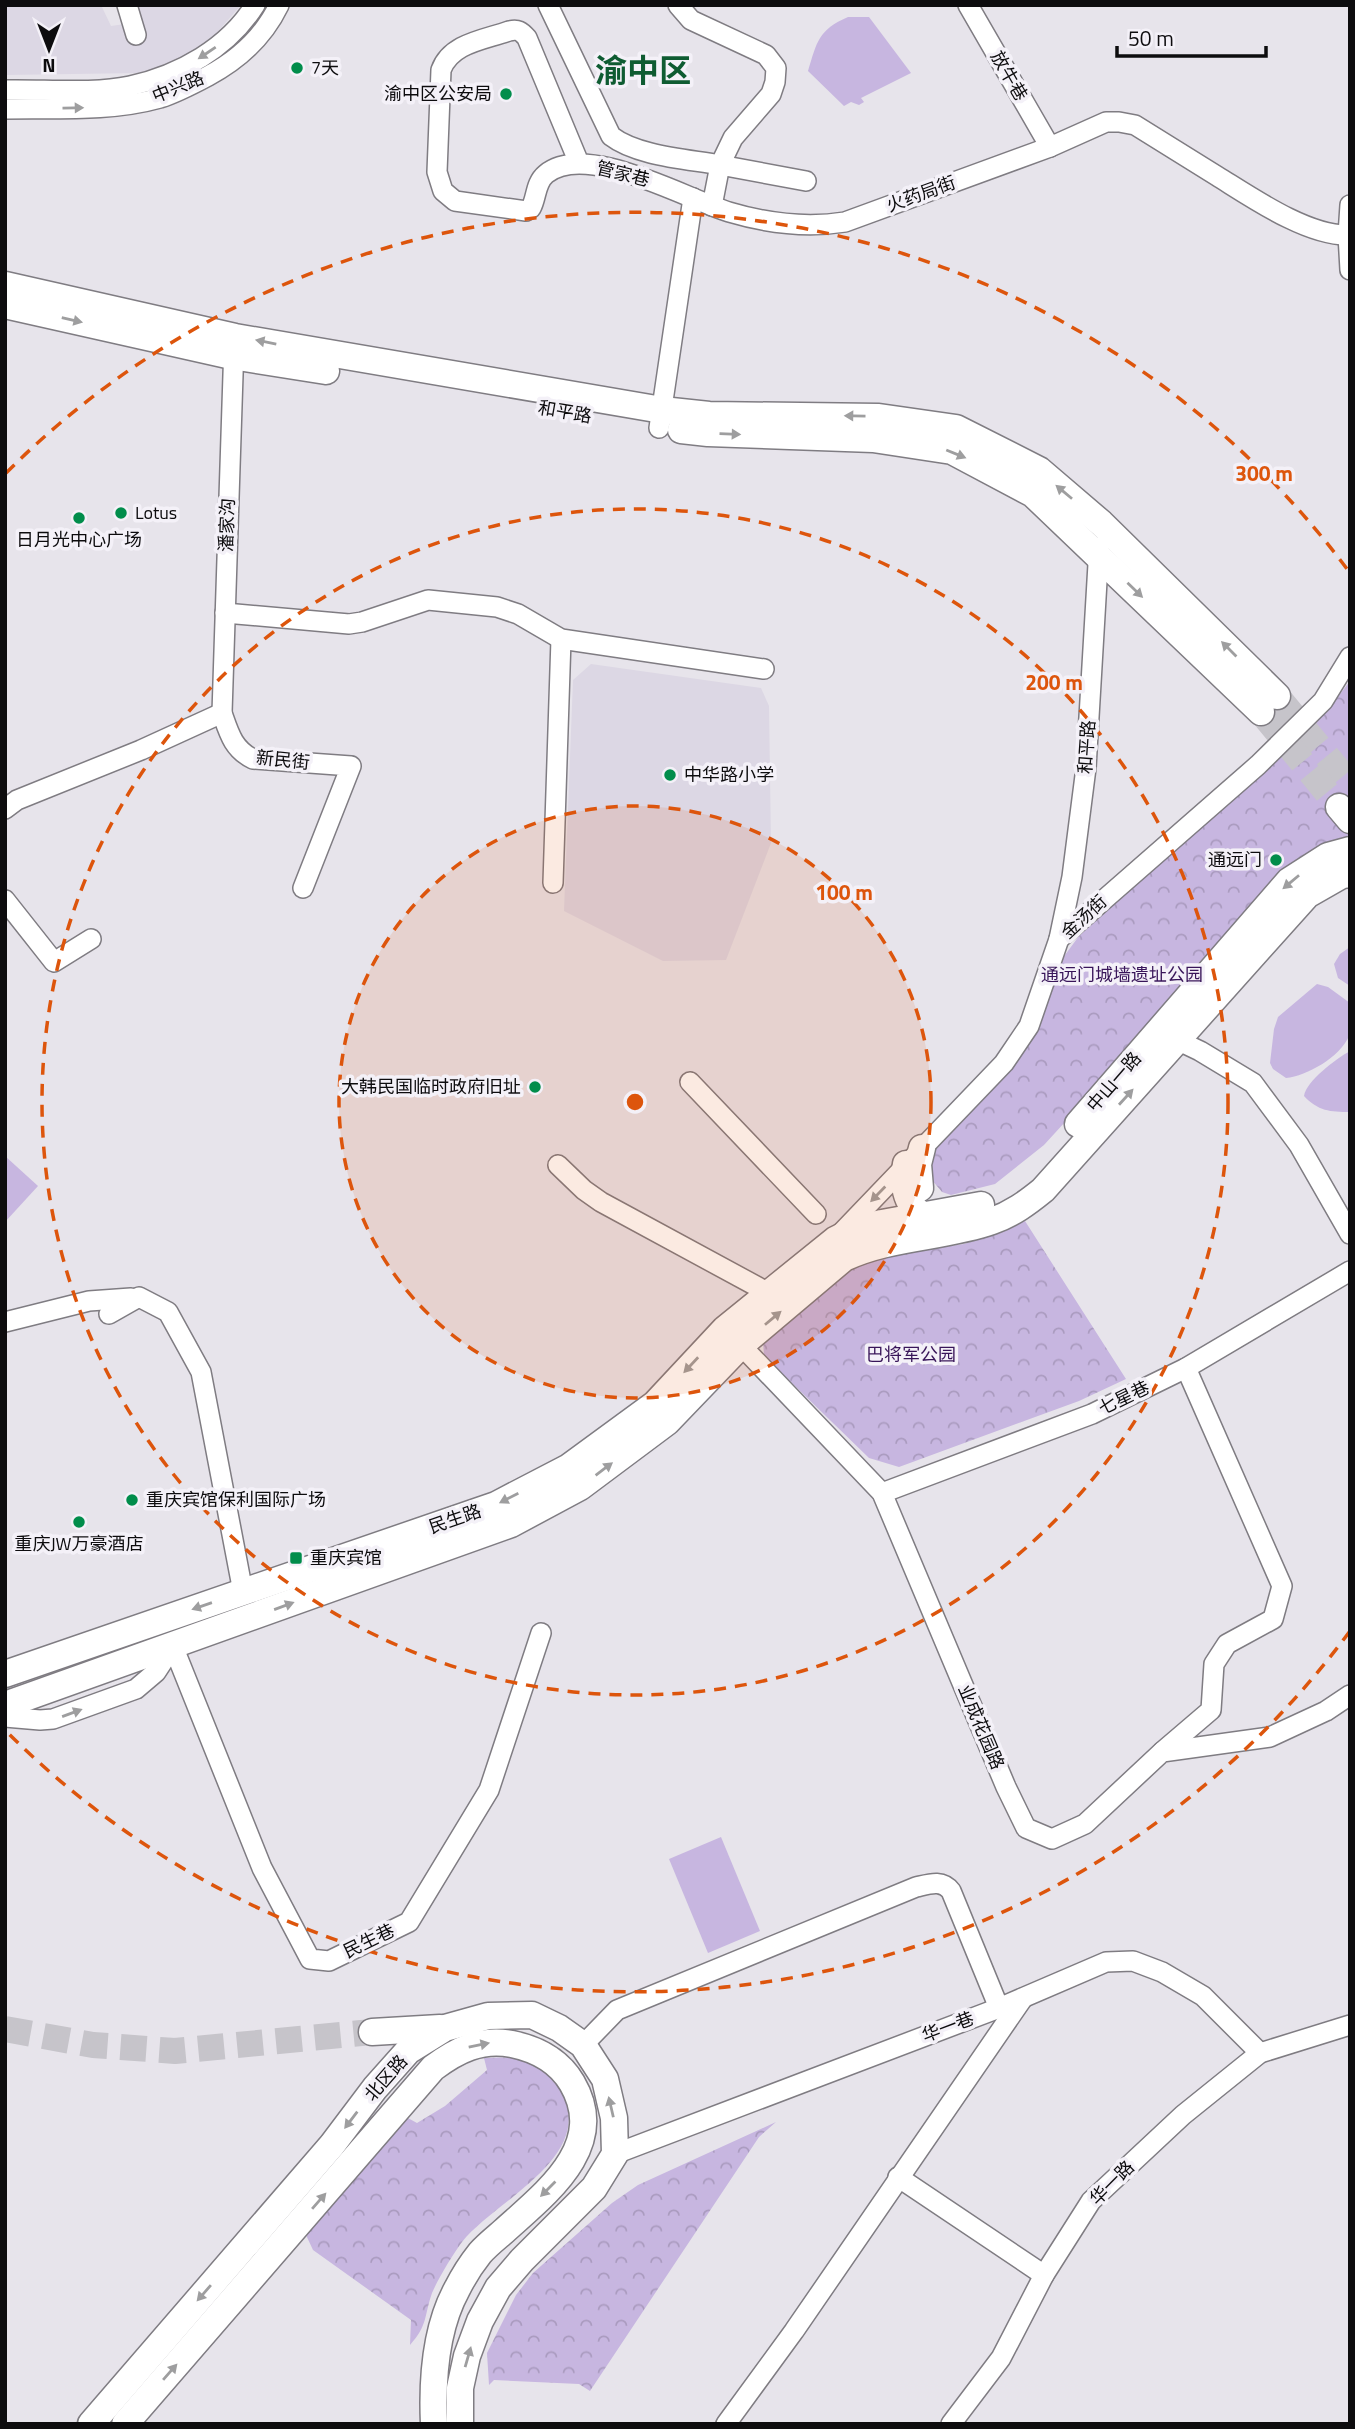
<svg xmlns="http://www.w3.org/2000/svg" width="1355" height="2429" font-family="'Titillium Web','Noto Sans SC',sans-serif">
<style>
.built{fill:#dcd7e4}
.grass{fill:#c7b6e0}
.park{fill:url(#park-crowns)}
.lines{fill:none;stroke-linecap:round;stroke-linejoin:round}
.major-tunnel{stroke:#c6c4ca;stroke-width:26;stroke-dasharray:26 13;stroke-linecap:butt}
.minor-casing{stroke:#7f7c82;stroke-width:22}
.major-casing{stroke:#7f7c82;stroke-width:29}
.minor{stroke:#fff;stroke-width:19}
.major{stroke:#fff;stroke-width:26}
.oneway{fill:#9e9e9f}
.ring{fill:none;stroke:#dd550c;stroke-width:3.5;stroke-dasharray:12 9}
.poi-dot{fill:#018d4b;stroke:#f4f1f8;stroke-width:2.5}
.labels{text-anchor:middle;stroke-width:7;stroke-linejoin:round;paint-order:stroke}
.poi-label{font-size:18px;fill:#0d0c0e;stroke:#f4f1f8;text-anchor:start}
.street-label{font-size:18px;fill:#0d0c0e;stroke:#f4f1f8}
.park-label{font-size:18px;fill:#381559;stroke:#f4f1f8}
.town-label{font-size:32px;font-weight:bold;fill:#0f5c32;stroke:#f4f1f8}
.centre{fill:#dd550c;stroke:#f4f1f8;stroke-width:3.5}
.ring-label{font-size:21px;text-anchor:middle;font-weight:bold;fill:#dd550c;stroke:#f4f1f8;stroke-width:7;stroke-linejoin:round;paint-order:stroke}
</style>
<defs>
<pattern id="park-crowns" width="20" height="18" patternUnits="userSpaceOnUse" patternTransform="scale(1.75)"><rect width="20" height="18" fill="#c7b6e0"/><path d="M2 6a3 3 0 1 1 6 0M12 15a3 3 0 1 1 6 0" fill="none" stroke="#aa9bbf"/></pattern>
</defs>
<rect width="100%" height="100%" fill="#e7e4eb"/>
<g class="built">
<path d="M5,5H101L111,26L125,24L120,5H241L213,37L196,51L172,65L141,73L5,75Z"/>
<path d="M591,664L761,688L769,706L771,843L726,960L663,961L564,911L573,680Z"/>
</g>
<g class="grass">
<path d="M848,17H869L911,73L861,98L864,102L859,105L851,102L844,106L808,71C817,42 818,30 848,17Z"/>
<path d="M1350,947V986L1338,978L1334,964L1340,954Z"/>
<path d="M1317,984L1328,987L1350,1003C1350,1013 1352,1027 1349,1036C1340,1057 1307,1076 1286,1078L1273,1069L1270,1063L1274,1029L1278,1017Z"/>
<path d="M1350,1051V1112C1330,1112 1318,1111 1304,1096C1306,1081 1336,1059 1350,1051Z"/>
<path d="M5,1156L38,1186L5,1222Z"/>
<path d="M721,1837L760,1931L708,1953L669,1859Z"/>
</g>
<g class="park">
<path d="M1350,681V834L1289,877L1044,1145L995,1184L951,1195L942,1192L931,1179L930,1152L1025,1051L1062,959L1079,936L1302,736L1330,707Z"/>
<path d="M1025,1221L1126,1379L1079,1401L899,1467L869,1458L764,1356L763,1341L841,1271L876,1257L964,1244L998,1233Z"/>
<path d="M515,2057C542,2067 558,2075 567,2105C583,2163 492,2204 462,2242C453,2254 438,2279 432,2293C424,2316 428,2325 410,2345L411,2320L313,2250L306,2235L406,2117L417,2123L445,2106L487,2070L484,2058Z"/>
<path d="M776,2122L759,2137L590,2391L579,2384L494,2380L489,2385L487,2353L516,2295L533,2273L612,2203L638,2185Z"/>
</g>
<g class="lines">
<g class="major-tunnel">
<path d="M1277,696L1350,784"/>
<path d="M1261,712L1339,807"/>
<path d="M5,2029L93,2045L175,2051L372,2032"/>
</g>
<g class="minor-casing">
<g id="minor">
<path d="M127,5L136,35"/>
<path d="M548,5L611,136C637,156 687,159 720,165L733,138L771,94L775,82L776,68L766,55L691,20L678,5"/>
<path d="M968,5L1050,147"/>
<path d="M5,90C45,89 92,94 130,86C180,75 228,48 255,5"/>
<path d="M5,109C56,108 110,112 160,98C176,93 193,84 208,76C238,60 264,36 279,5"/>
<path d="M579,163L527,38C521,31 518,29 509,31C484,40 451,43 441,70L437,172L443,191L455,201L526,211L531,208C537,197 535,183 546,174C586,141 686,199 729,212C766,223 807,228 845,222L1050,147L1106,122H1119L1135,125C1162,142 1190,159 1217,176C1251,197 1307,236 1348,235"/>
<path d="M1350,205L1348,235L1350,270"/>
<path d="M712,206L720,165L806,181"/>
<path d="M234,344L222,713C229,733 233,749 253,759L351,766L303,888"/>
<path d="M659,428L693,198"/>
<path d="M225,613L349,624L362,622L428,600L497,607L518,614L561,639L764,669"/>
<path d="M5,809L17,800L141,750L222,713"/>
<path d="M553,883L561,639"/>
<path d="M5,900L54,962L91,939"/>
<path d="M1059,939L1072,877L1086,768L1099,547"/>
<path d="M1177,1040L1200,1051L1253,1083L1299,1145L1350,1234"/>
<path d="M690,1082L816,1214"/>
<path d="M558,1165L584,1190L601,1202L769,1293"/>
<path d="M841,1233L1004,1063L1029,1026L1059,939L1258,765L1323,701L1350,657"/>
<path d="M109,1314L139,1297L168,1312L201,1372L243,1592"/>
<path d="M5,1322L89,1301L131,1298"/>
<path d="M733,1337L882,1493L1006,1787L1026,1828L1052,1839L1085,1824L1162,1752L1270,1737L1326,1711L1350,1695"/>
<path d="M882,1493L1092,1414L1186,1368L1350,1271"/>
<path d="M173,1646L262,1868L310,1959L329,1961L409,1922L489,1790L541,1633"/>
<path d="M5,1717L40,1720L53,1719L136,1689L156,1672L173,1646"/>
<path d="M1163,1751L1211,1710L1214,1664L1227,1644L1273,1619L1282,1586L1186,1368"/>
<path d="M583,2045L617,2010L916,1887C929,1884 942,1879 951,1891L999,2008"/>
<path d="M615,2154L999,2008L1106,1962L1133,1961L1162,1972L1203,1996L1260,2053"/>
<path d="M898,2177L1044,2275"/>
<path d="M726,2424L794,2331L1023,1998"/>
<path d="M951,2424L1001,2358L1044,2275L1091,2201L1183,2115L1260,2053L1350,2025"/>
</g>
</g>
<g class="major-casing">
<g id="major">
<path d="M5,285L235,337L662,410L709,415L879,417L956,428L1039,470L1101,523L1277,696"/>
<path d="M5,305L232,356L326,371"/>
<path d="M681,430L708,433L873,439L952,451L1033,494L1261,712"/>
<path d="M1339,807L1350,820"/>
<path d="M1078,1124L1289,881L1328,856L1350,850"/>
<path d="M906,1164C901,1191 909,1211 933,1223"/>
<path d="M920,1188L918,1164L922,1148"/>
<path d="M5,1674L496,1505L569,1467L655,1404L725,1329L835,1240L857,1229L882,1223L981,1205"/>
<path d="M5,1705L511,1524L580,1487L667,1422L741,1345L844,1258C891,1236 944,1238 992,1221C1012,1214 1027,1203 1043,1190L1307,895L1342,875L1350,874"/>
<path d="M372,2032L440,2028"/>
<path d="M91,2424L332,2145L375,2088L408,2051L445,2028L488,2016L532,2015L559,2028L583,2045L605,2079L614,2118L615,2154L594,2188L522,2260L498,2288L480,2321L467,2356L460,2388V2424"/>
<path d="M125,2424L433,2068C457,2050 481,2038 512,2044C536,2049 559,2061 572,2083C609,2146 546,2193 504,2231C496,2238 487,2245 480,2253C472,2263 463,2277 457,2289C435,2329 432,2380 434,2424"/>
</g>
</g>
<use href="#minor" class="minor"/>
<use href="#major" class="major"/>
</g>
<defs><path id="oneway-solid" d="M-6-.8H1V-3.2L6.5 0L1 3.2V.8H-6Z" transform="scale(1.75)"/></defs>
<g class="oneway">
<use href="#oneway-solid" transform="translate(207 53) rotate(146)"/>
<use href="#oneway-solid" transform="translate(73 108) rotate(-1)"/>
<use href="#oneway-solid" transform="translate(72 320) rotate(13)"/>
<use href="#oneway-solid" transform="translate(266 342) rotate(-169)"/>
<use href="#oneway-solid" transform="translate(855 416) rotate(-179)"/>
<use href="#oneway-solid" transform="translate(730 434) rotate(2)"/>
<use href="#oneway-solid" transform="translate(956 454) rotate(22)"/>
<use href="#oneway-solid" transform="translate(1064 492) rotate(-140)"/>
<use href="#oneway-solid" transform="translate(1135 590) rotate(44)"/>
<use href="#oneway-solid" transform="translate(1229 649) rotate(-135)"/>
<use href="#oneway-solid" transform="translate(1291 882) rotate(140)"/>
<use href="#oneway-solid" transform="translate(1126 1097) rotate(-48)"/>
<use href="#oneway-solid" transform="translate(878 1194) rotate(134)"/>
<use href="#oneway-solid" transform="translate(773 1318) rotate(-40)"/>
<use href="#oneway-solid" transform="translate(691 1365) rotate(133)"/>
<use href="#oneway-solid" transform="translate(604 1469) rotate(-37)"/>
<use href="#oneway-solid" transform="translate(509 1498) rotate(153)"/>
<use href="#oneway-solid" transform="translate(202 1606) rotate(161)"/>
<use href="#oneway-solid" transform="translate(284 1606) rotate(-20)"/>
<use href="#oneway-solid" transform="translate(72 1713) rotate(-20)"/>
<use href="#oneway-solid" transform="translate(479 2045) rotate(-11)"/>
<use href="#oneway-solid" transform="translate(611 2107) rotate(-103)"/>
<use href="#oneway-solid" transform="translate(351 2120) rotate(127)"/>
<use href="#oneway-solid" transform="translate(548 2189) rotate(135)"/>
<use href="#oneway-solid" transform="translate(319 2201) rotate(-49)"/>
<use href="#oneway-solid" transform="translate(204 2293) rotate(131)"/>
<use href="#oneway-solid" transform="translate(468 2357) rotate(-74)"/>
<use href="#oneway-solid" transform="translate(170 2372) rotate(-49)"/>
</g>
<circle cx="635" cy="1102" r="296" fill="#dd550c" fill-opacity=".12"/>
<g class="ring">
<circle cx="635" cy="1102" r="296"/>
<circle cx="635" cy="1102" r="593"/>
<path d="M1350 1631A889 889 0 0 1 6 1731M6 473A889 889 0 0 1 1350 573"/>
</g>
<g class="poi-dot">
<circle cx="297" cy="68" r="7"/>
<circle cx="506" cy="94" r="7"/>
<circle cx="121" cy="513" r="7"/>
<circle cx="79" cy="518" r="7"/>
<circle cx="670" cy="775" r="7"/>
<circle cx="1276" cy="860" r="7"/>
<circle cx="535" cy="1087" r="7"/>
<circle cx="132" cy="1500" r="7"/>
<circle cx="79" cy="1522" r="7"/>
<rect x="289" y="1551" width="14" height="14" rx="3.5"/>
</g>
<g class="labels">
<g class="poi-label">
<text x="311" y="74">7天</text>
<text x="492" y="100" text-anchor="end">渝中区公安局</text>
<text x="135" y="519">Lotus</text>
<text x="79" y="546" text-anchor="middle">日月光中心广场</text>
<text x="684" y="781">中华路小学</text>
<text x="1262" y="866" text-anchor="end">通远门</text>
<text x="521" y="1093" text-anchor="end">大韩民国临时政府旧址</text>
<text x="146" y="1506">重庆宾馆保利国际广场</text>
<text x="79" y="1550" text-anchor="middle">重庆JW万豪酒店</text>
<text x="310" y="1564">重庆宾馆</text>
</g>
<g class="street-label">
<text transform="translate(1009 76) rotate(60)" y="6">放牛巷</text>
<text transform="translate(178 87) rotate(-22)" y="6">中兴路</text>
<text transform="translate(623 174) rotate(14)" y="6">管家巷</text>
<text transform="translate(921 194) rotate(-20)" y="6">火药局街</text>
<text transform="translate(565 412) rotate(10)" y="6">和平路</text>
<text transform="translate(227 525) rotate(-88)" y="6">潘家沟</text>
<text transform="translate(1087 747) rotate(-86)" y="6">和平路</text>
<text transform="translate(283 760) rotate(6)" y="6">新民街</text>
<text transform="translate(1084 917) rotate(-43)" y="6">金汤街</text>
<text transform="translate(1114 1082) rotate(-49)" y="6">中山一路</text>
<text transform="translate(1124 1398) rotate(-26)" y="6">七星巷</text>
<text transform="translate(455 1519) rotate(-19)" y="6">民生路</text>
<text transform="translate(981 1727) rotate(67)" y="6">业成花园路</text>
<text transform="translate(369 1941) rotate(-26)" y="6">民生巷</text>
<text transform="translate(948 2027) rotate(-21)" y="6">华一巷</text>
<text transform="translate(386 2078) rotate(-49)" y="6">北区路</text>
<text transform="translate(1112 2183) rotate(-45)" y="6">华一路</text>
</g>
<g class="park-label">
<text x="1122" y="981">通远门城墙遗址公园</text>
<text x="911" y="1361">巴将军公园</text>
</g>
<g class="town-label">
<text x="643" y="82">渝中区</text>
</g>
</g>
<circle cx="635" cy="1102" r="10" class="centre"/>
<g class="ring-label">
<text x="1264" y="481">300 m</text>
<text x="1054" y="690">200 m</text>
<text x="844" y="900">100 m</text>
</g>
<rect width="1355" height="2429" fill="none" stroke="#0d0c0e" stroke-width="14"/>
<g transform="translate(49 49) rotate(180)" stroke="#f4f1f8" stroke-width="5" paint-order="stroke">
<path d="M0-5L12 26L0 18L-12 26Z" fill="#0d0c0e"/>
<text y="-10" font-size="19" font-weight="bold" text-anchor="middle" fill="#0d0c0e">N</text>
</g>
<path d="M1117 46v10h149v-10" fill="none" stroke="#0d0c0e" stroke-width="3.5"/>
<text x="1128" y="46" font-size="21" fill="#0d0c0e" stroke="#f4f1f8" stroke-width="5" paint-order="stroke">50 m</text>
</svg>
